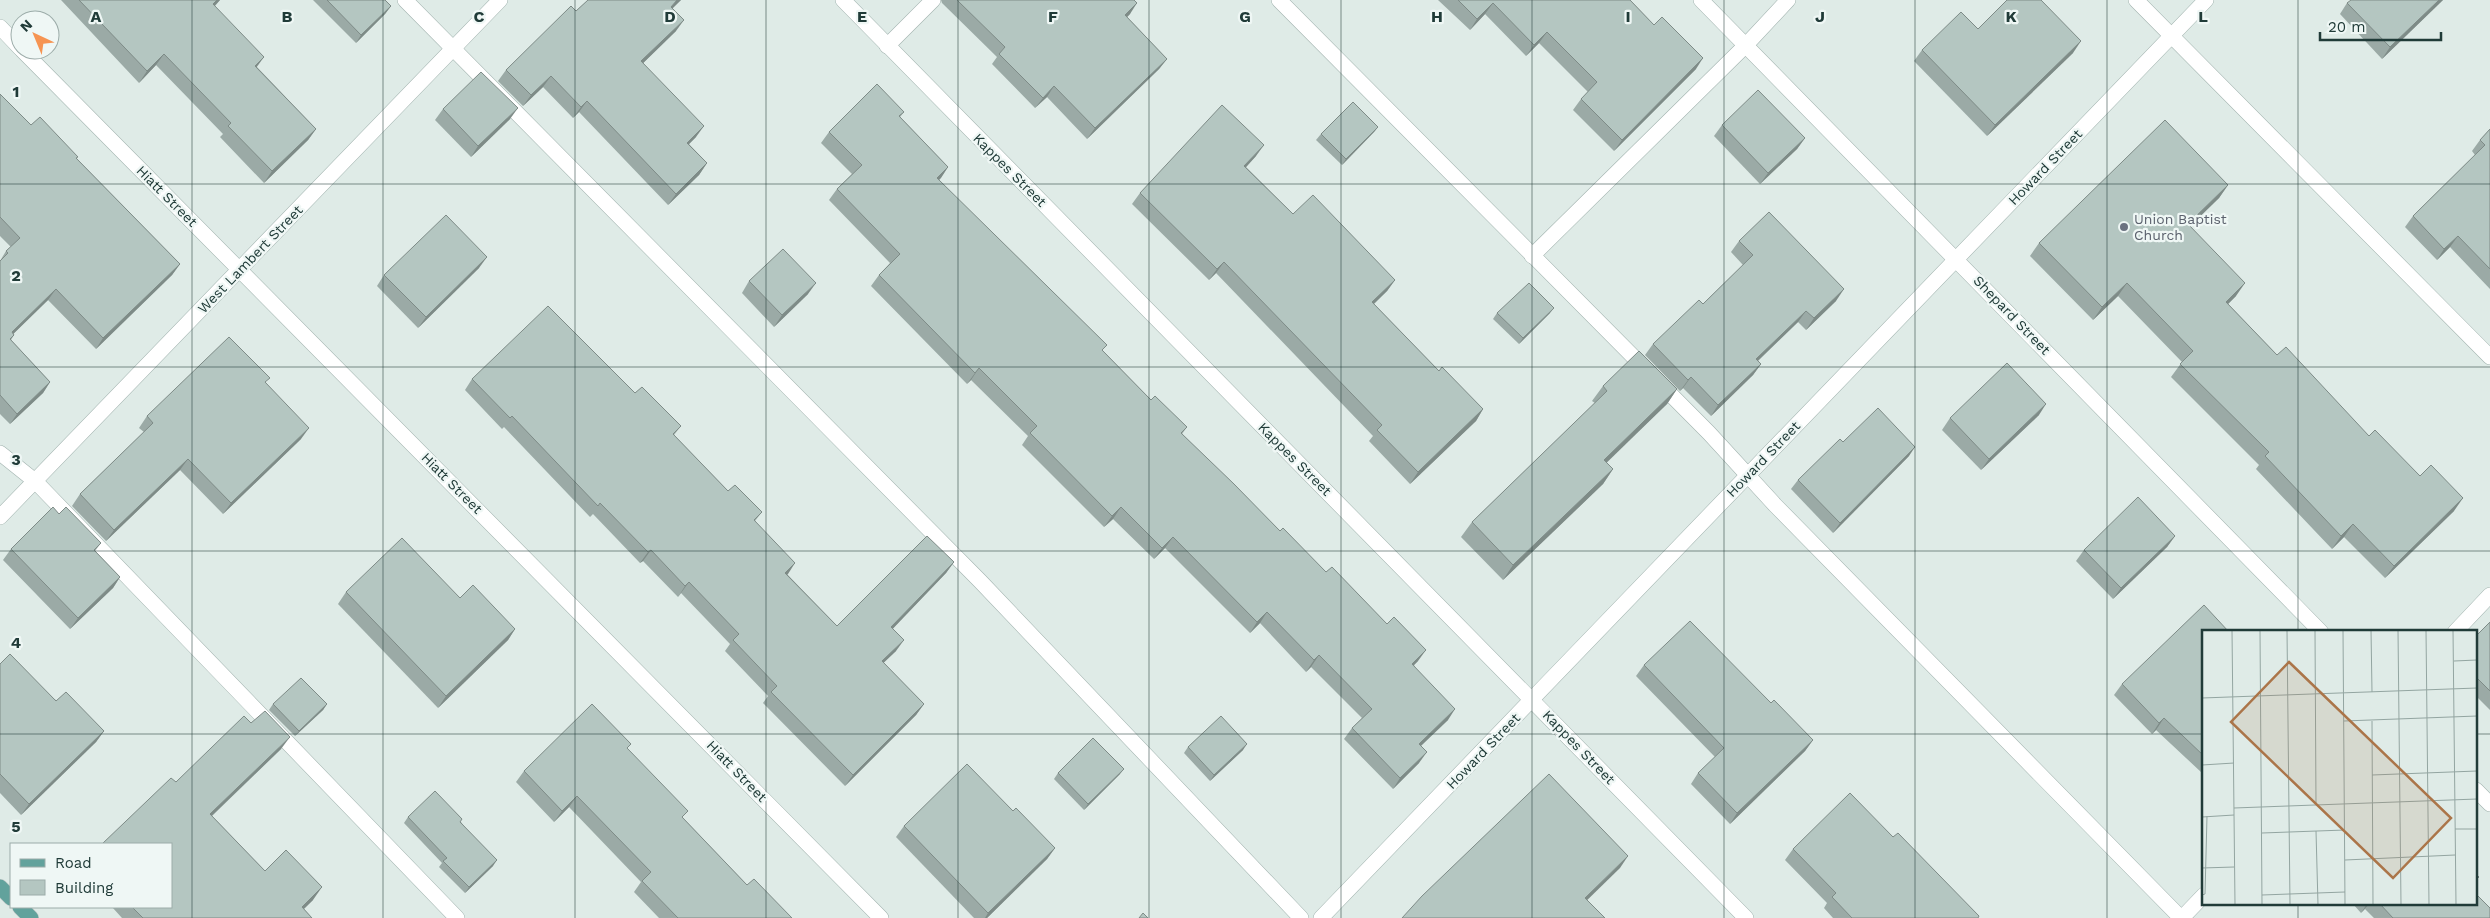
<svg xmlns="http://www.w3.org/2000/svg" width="2490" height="918" font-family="'Work Sans',sans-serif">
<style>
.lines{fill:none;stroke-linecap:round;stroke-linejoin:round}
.minor-casing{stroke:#a2b3af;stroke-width:16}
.major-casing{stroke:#c1c8c7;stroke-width:16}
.minor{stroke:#fff;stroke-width:15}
.major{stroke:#62a29c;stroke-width:15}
.wall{fill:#9baaa6}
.shaded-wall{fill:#7e8b87}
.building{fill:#b4c6c1;stroke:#7e8b87}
.grid{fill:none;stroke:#203b38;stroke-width:1;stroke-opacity:0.55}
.worship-dot{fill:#6b7280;stroke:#eff7f5;stroke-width:2}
.labels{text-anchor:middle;stroke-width:4.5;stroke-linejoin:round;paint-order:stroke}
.street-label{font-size:14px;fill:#203b38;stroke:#eff7f5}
.worship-label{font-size:14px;fill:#5b616d;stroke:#eff7f5;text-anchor:start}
.inset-road{fill:none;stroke:#93a5a1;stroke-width:1}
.view{fill:#ab7549;fill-opacity:0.15;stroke:#ab7549;stroke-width:2.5}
.inset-edge{fill:none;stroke:#203b38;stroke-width:2.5}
.grid-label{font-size:16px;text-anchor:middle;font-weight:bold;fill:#203b38;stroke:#eff7f5;stroke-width:4.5;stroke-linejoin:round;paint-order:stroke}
</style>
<rect width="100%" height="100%" fill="#dfebe7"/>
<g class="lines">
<g class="minor-casing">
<g id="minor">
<path d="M405,0L980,581L1301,918"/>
<path d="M843,0L1746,918"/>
<path d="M1279,0L1709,433L1775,505L2181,918"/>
<path d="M1701,0L2321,632"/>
<path d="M2136,0L2490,357"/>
<path d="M0,27L20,48"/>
<path d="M887,46L933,0"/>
<path d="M22,50L881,918"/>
<path d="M1532,256L1746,45L1788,0"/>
<path d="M0,453L35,481L457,918"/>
<path d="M0,517L500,0"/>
<path d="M2455,632L2490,595"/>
<path d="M2476,790L2490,804"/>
<path d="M1321,918L2206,0"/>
<path d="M2182,918L2204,895"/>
</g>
</g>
<g class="major-casing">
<g id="major">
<path d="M0,887L11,898"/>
<path d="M20,907L31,918"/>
</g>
</g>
<use href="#minor" class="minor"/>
<use href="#major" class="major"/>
</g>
<g class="wall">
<path d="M61,0H220L215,6L257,67L316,129L308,140L264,183L220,137L223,134L156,65L139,83Z"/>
<path d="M313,0H385L391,6L385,14L356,43Z"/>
<path d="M588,0H681L672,8L676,31L643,63L696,137L689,144L707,163L699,175L668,205L579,112L573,118L543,87L523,106L498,81L506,70L576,11Z"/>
<path d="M941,0H1134L1130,14L1127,17L1167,59L1159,69L1087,139L1047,97L1035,108L992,64L997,57L942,3Z"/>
<path d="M1438,0H1630L1696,69L1614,151L1573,110L1581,99L1588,92L1539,43L1526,56L1485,14L1470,30Z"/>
<path d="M2443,0L2382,59L2340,14L2347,3Z"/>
<path d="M1978,29L2073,53L1987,136L1914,61L1922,50Z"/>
<path d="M0,94L31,125L77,159L180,264L172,275L96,349L48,300L13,334L14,335L11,340L50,382L43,393L10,424L0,414V261L6,251L11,247L0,236Z"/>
<path d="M443,109L510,119L471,157L435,120Z"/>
<path d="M904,112L900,117L948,167L939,180L1103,351L1151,400L1187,427L1182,434L1280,531L1326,572L1418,661L1414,665L1448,720L1421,746L1419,763L1393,789L1344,739L1352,728L1362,718L1311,667L1306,672L1260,623L1250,633L1165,548L1154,559L1113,519L1104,527L1022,445L1028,436L971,380L967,384L871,286L879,275L890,263L829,200L837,189L852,174L821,143L829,132Z"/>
<path d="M1722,125L1805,138L1797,149L1760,184L1714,136Z"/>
<path d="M1378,127L1374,132L1342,165L1316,140L1321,134Z"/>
<path d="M2490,129V289L2450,247L2437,260L2405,227L2413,216L2475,155L2472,151L2480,140Z"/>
<path d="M1256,156L1246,167L1293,214L1395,280L1387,291L1374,304L1439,371L1483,409L1476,421L1410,484L1369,441L1373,436L1216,273L1209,280L1132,204L1140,193Z"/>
<path d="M2228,185L2219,198L2190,226L2236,296L2228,304L2277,355L2454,511L2385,578L2344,537L2332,549L2256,469L2259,465L2171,377L2182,362L2118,296L2093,320L2030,256L2039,243Z"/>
<path d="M1739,241L1836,301L1806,330L1798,322L1758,361L1761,364L1753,375L1711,416L1683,388L1680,391L1645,355L1653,344L1703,304L1743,265L1731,252Z"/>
<path d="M479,268L418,328L377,286L384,275Z"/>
<path d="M749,281L808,294L774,327L742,293Z"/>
<path d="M1497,313H1550L1519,344L1493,319Z"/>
<path d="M472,379L635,393L681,426L674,435L728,491L762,512L755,521L787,574L837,626L954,562L946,573L893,628L896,651L883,663L924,704L916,715L845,786L763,703L768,696L725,651L730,644L681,593L678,597L643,561L640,563L593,514L590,517L504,427L502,429L465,390Z"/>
<path d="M266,383L301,439L223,514L180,470L106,541L72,506L80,494L144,432L139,428L147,416Z"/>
<path d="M1603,386L1677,389L1667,404L1606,462L1613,469L1603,484L1503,580L1461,537L1472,522L1595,403L1592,401Z"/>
<path d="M2039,415L1981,470L1942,430L1950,418Z"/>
<path d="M1909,456L1833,533L1791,489L1798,480Z"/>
<path d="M59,514L101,543L95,551L120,577L113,588L70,629L3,560L11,549Z"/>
<path d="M2175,536L2167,547L2113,599L2076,561L2084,550Z"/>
<path d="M346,592L460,598L515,629L508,640L438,708L338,604Z"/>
<path d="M2490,622V710L2476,696V636Z"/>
<path d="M2204,632V769L2201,772L2156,730L2152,734L2114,695L2122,684Z"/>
<path d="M0,664L104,731L96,742L21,815L0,793Z"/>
<path d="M1644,665L1771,703L1813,740L1805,751L1730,824L1691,784L1698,773L1715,757L1636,676Z"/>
<path d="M273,704H327L323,710L295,736L269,710Z"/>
<path d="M251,723L281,749L212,816L265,871L313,900L304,909L312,918H122L112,907H171Z"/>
<path d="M1188,747L1243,750L1210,781L1184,753Z"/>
<path d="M627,749L683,818L747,885L792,918H659L634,892L641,882L569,807L554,822L516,782L524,771Z"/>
<path d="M1058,773L1120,774L1084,810L1054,779Z"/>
<path d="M408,817L461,822L493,866L465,893L439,867L442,863L404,823Z"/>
<path d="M904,826L1055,848L1047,859L987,918H974L896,837Z"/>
<path d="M1893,837L1978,918H1833L1824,908L1827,903L1785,860L1793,849Z"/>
<path d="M2353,904H2476L2490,918H2374L2365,909L2361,913Z"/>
</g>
<g class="shaded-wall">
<path d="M217,0H220L206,15L213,4Z"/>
<path d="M677,0H681L663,18L671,7Z"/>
<path d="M2439,0H2443L2382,59L2390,47Z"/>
<path d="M1137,3L1130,14L1118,26L1125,15Z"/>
<path d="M1493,3L1485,14L1470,30L1477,19Z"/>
<path d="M391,6L385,14L356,43L361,35Z"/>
<path d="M684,20L676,31L634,72L641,61Z"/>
<path d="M1547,32L1539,43L1526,56L1534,45Z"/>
<path d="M2081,41L2073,53L1987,136L1995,125Z"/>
<path d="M164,54L156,65L139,83L147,71Z"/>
<path d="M264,57L256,68L255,66Z"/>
<path d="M1703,58L1696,69L1614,151L1622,140Z"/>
<path d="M1167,59L1159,69L1087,139L1095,128Z"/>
<path d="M551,76L543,87L523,106L531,95Z"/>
<path d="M1054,86L1047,97L1035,108L1043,98Z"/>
<path d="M587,101L579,112L573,118L581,107Z"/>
<path d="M518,108L510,119L471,157L478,146Z"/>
<path d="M704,126L696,137L679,154L687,143Z"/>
<path d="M1378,127L1374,132L1342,165L1346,159Z"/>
<path d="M316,129L308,140L264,183L272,171Z"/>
<path d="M1805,138L1797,149L1760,184L1768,173Z"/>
<path d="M1264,145L1256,156L1237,177L1244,166Z"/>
<path d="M707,163L699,175L668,205L676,194Z"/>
<path d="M948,167L941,178L930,189L937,178Z"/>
<path d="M2228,185L2219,198L2179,237L2188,224Z"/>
<path d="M2458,236L2450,247L2437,260L2444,249Z"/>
<path d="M487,257L479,268L418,328L426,317Z"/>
<path d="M1224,262L1216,273L1209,280L1217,269Z"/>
<path d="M180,264L172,275L96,349L103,338Z"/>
<path d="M1395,280L1387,291L1364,313L1372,302Z"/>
<path d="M816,283L808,294L774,327L782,315Z"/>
<path d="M2127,283L2118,296L2093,320L2102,307Z"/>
<path d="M2245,283L2236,296L2217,315L2226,302Z"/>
<path d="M56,289L48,300L4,343L12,332Z"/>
<path d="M1844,289L1836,301L1806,330L1814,318Z"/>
<path d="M1554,308L1550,313L1519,344L1523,338Z"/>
<path d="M1806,311L1798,322L1748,370L1756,359Z"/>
<path d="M1761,364L1753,375L1711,416L1718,405Z"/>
<path d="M979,368L971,380L967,384L975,373Z"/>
<path d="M1691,377L1683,388L1680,391L1688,380Z"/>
<path d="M50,382L43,393L10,424L17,414Z"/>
<path d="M1677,389L1667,404L1594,475L1604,460Z"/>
<path d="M2046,404L2039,415L1981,470L1989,459Z"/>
<path d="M1483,409L1476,421L1410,484L1418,472Z"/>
<path d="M309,428L301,439L223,514L231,503Z"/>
<path d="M1915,447L1909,456L1833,533L1840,523Z"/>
<path d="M188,459L180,470L106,541L114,530Z"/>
<path d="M1613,469L1603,484L1503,580L1513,565Z"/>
<path d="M2463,498L2454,511L2385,578L2394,566Z"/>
<path d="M1121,507L1113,519L1104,527L1112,516Z"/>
<path d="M2353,524L2344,537L2332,549L2341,536Z"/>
<path d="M2175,536L2167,547L2113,599L2121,588Z"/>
<path d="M1173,537L1165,548L1154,559L1162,548Z"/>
<path d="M651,550L643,561L640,563L648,552Z"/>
<path d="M954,562L946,573L884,638L891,627Z"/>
<path d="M795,563L788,574L778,584L785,573Z"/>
<path d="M120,577L113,588L70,629L78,618Z"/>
<path d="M689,582L681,593L678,597L685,586Z"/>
<path d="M1267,612L1260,623L1250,633L1257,622Z"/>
<path d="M515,629L508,640L438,708L446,696Z"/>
<path d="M904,640L896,651L874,672L882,661Z"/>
<path d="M1426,650L1418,661L1404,675L1412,664Z"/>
<path d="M1319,655L1311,667L1306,672L1314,660Z"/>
<path d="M327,704L323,710L295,736L299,731Z"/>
<path d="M924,704L916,715L845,786L853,775Z"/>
<path d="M1455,709L1448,720L1411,755L1419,744Z"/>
<path d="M2164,718L2156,730L2152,734L2159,723Z"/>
<path d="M104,731L96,742L21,815L29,804Z"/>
<path d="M290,737L281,749L201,826L210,814Z"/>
<path d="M1813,740L1805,751L1730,824L1737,813Z"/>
<path d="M1247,744L1243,750L1210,781L1214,775Z"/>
<path d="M1427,752L1419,763L1393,789L1400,778Z"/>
<path d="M1124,769L1120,774L1084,810L1088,804Z"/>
<path d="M577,796L569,807L554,822L562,811Z"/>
<path d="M1055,848L1047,859L987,918H985L988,913Z"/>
<path d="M1628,856L1620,868L1577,910L1585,898Z"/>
<path d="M497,860L493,866L465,893L469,887Z"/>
<path d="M322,887L313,900L294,918L302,907Z"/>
<path d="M2367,904H2369L2361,913Z"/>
</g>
<g class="building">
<path d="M79,0H217L213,4L264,57L255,66L316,129L272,171L228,126L231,123L164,54L147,71Z"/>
<path d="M327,0H385L391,6L361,35Z"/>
<path d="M588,0H677L671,7L684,20L641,61L704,126L687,143L707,163L676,194L587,101L581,107L551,76L531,95L506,70L571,6L576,11Z"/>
<path d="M957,0H1134L1137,3L1125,15L1167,59L1095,128L1054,86L1043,98L999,54L1005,47Z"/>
<path d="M1458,0H1630L1654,25L1662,17L1703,58L1622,140L1581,99L1597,82L1547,32L1534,45L1493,3L1477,19Z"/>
<path d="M2007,0H2041L2081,41L1995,125L1922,50L1961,12L1978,29Z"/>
<path d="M2351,0H2439L2390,47L2347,3Z"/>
<path d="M481,72L518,108L478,146L443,109Z"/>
<path d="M877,84L904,112L899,116L948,167L937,178L1107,345L1102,350L1151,400L1155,396L1187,427L1181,433L1234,484L1280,531L1283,528L1326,572L1332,567L1387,624L1394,617L1426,650L1412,664L1455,709L1419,744L1427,752L1400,778L1352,728L1372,709L1319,655L1314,660L1267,612L1257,622L1173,537L1162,548L1121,507L1112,516L1030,433L1037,426L979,368L975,373L879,275L900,254L837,189L862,165L829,132Z"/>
<path d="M1758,90L1805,138L1768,173L1722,125Z"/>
<path d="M0,94L31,125L40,117L78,157L76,158L180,264L103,338L56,289L12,332L14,335L10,339L50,382L17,414L0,395V261L8,253L6,251L20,238L0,217Z"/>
<path d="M1353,102L1378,127L1346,159L1321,134Z"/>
<path d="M1222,105L1264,145L1244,166L1293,214L1313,195L1395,280L1372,302L1439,371L1442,367L1483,409L1418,472L1377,430L1382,425L1224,262L1217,269L1140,193Z"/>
<path d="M2165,120L2228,185L2188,224L2245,283L2226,302L2277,355L2286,347L2369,436L2375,430L2420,476L2431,465L2463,498L2394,566L2353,524L2341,536L2265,456L2269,452L2180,364L2193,351L2127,283L2102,307L2039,243Z"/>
<path d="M2490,129V269L2458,236L2444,249L2413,216L2485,145L2480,140Z"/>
<path d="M1769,212L1844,289L1814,318L1806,311L1756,359L1761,364L1718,405L1691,377L1688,380L1653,344L1699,300L1703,304L1753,255L1739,241Z"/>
<path d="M446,215L487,257L426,317L384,275Z"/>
<path d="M783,249L816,283L782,315L749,281Z"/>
<path d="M1529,283L1554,308L1523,338L1497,313Z"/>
<path d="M548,306L635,393L642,387L681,426L673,434L728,491L735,485L762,512L754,520L795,563L785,573L837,626L927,536L954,562L891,627L904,640L882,661L924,704L853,775L771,692L777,686L733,640L739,634L689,582L685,586L651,550L648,552L600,503L598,506L512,416L510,418L472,379Z"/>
<path d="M229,337L270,378L265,382L309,428L231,503L188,459L114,530L80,494L153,423L147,416Z"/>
<path d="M1639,351L1677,389L1604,460L1613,469L1513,565L1472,522L1607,391L1603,386Z"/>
<path d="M2007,363L2046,404L1989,459L1950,418Z"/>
<path d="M1878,408L1915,447L1840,523L1798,480L1840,439L1843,442Z"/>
<path d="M2138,497L2175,536L2121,588L2084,550Z"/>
<path d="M53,507L59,514L66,507L101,543L94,550L120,577L78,618L11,549Z"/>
<path d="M402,538L460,598L473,585L515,629L446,696L346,592Z"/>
<path d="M2204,605L2229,632H2204V756L2164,718L2159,723L2122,684Z"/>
<path d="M1690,621L1771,703L1774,700L1813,740L1737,813L1698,773L1724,748L1644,665Z"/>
<path d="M2490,622V691L2476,677V642L2477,641L2476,640V636Z"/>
<path d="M10,654L56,701L66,692L104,731L29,804L0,774V664Z"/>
<path d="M301,678L327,704L299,731L273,704Z"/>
<path d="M592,704L631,744L627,748L688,811L682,817L747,885L754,879L792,918H678L642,881L651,872L577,796L562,811L524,771Z"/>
<path d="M265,711L290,737L210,814L265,871L286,850L322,887L302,907L312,918H143L132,907H171V844H102L171,778L176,782L244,716L251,723Z"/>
<path d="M1221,716L1247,744L1214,775L1188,747Z"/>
<path d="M1093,738L1124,769L1088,804L1058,773Z"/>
<path d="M967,764L1013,811L1016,808L1055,848L988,913L904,826Z"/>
<path d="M1549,774L1628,856L1585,898L1605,918H1402L1422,896Z"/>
<path d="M435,791L462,819L460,822L497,860L469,887L443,861L447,858L408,817Z"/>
<path d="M1850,793L1893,837L1898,833L1979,916L1978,918H1852L1832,897L1836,893L1793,849Z"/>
<path d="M2476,874L2479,877L2476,880Z"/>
<path d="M2476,894L2490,908V918H2393L2380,904H2476Z"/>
<path d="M1143,913L1148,918H1139Z"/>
</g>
<path class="grid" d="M192,0V918M383,0V918M575,0V918M766,0V918M958,0V918M1149,0V918M1341,0V918M1532,0V918M1724,0V918M1915,0V918M2107,0V918M2298,0V632M0,184H2490M0,367H2490M0,551H2490M0,734H2204M2476,734H2490M2298,904V918"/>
<circle class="worship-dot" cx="2124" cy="227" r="5"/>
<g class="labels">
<g class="street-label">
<text transform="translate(2045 167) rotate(-46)" y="5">Howard Street</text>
<text transform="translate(1010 170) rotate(45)" y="5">Kappes Street</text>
<text transform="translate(167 196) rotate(45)" y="5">Hiatt Street</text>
<text transform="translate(250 259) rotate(-46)" y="5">West Lambert Street</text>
<text transform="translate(2012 315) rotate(46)" y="5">Shepard Street</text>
<text transform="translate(1295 459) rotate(45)" y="5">Kappes Street</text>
<text transform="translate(1763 459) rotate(-46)" y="5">Howard Street</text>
<text transform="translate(452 483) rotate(45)" y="5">Hiatt Street</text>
<text transform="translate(1579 747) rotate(46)" y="5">Kappes Street</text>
<text transform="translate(1483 751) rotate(-46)" y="5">Howard Street</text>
<text transform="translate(737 771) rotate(46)" y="5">Hiatt Street</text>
</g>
<g class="worship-label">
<text x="2134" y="224">Union Baptist<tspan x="2134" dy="16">Church</tspan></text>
</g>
</g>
<g transform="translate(2202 630)">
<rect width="275" height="275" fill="#dfebe7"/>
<path class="inset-road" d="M30,0L33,275M58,0L60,275M85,0L88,275M113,0L114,175M141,0L143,275M169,0L170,62M196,0L199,275M224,0L227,275M251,0L254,275M252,31L275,30M0,68L275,58M142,91L275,86M170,91L171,275M0,135L32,133M170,145L275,141M32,178L275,169M0,187L32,185M253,199H275M114,201L116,275M60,203L143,200M143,230L253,225M0,238L32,237M0,265L3,264L5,186M60,265L143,262"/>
<path class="view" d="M87,32L249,188L191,248L29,92Z"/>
<rect width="275" height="275" class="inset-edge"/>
</g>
<g class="grid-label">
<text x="96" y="22">A</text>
<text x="287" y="22">B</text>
<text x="479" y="22">C</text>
<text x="670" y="22">D</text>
<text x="862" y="22">E</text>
<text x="1053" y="22">F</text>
<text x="1245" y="22">G</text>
<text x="1437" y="22">H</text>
<text x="1628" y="22">I</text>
<text x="1820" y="22">J</text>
<text x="2011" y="22">K</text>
<text x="2203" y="22">L</text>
<text x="16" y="97">1</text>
<text x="16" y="281">2</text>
<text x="16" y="465">3</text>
<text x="16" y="648">4</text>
<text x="16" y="832">5</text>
</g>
<rect x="10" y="843" width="162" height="65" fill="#eff7f5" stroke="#9caca9"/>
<rect x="20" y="859" width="25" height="8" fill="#62a29c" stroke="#9caca9"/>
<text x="55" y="868" font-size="15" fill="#203b38">Road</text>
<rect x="20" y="880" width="25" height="15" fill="#b4c6c1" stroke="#9caca9"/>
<text x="55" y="893" font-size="15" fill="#203b38">Building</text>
<g transform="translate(35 35) rotate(316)"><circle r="24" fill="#eff7f5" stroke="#9caca9"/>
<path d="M0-4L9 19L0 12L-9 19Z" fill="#f69452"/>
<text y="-8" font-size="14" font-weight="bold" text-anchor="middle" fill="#203b38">N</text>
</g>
<path d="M2320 32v8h121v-8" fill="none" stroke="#203b38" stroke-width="2.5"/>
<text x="2328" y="32" font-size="15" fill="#203b38" stroke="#eff7f5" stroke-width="4" paint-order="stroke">20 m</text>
</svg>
